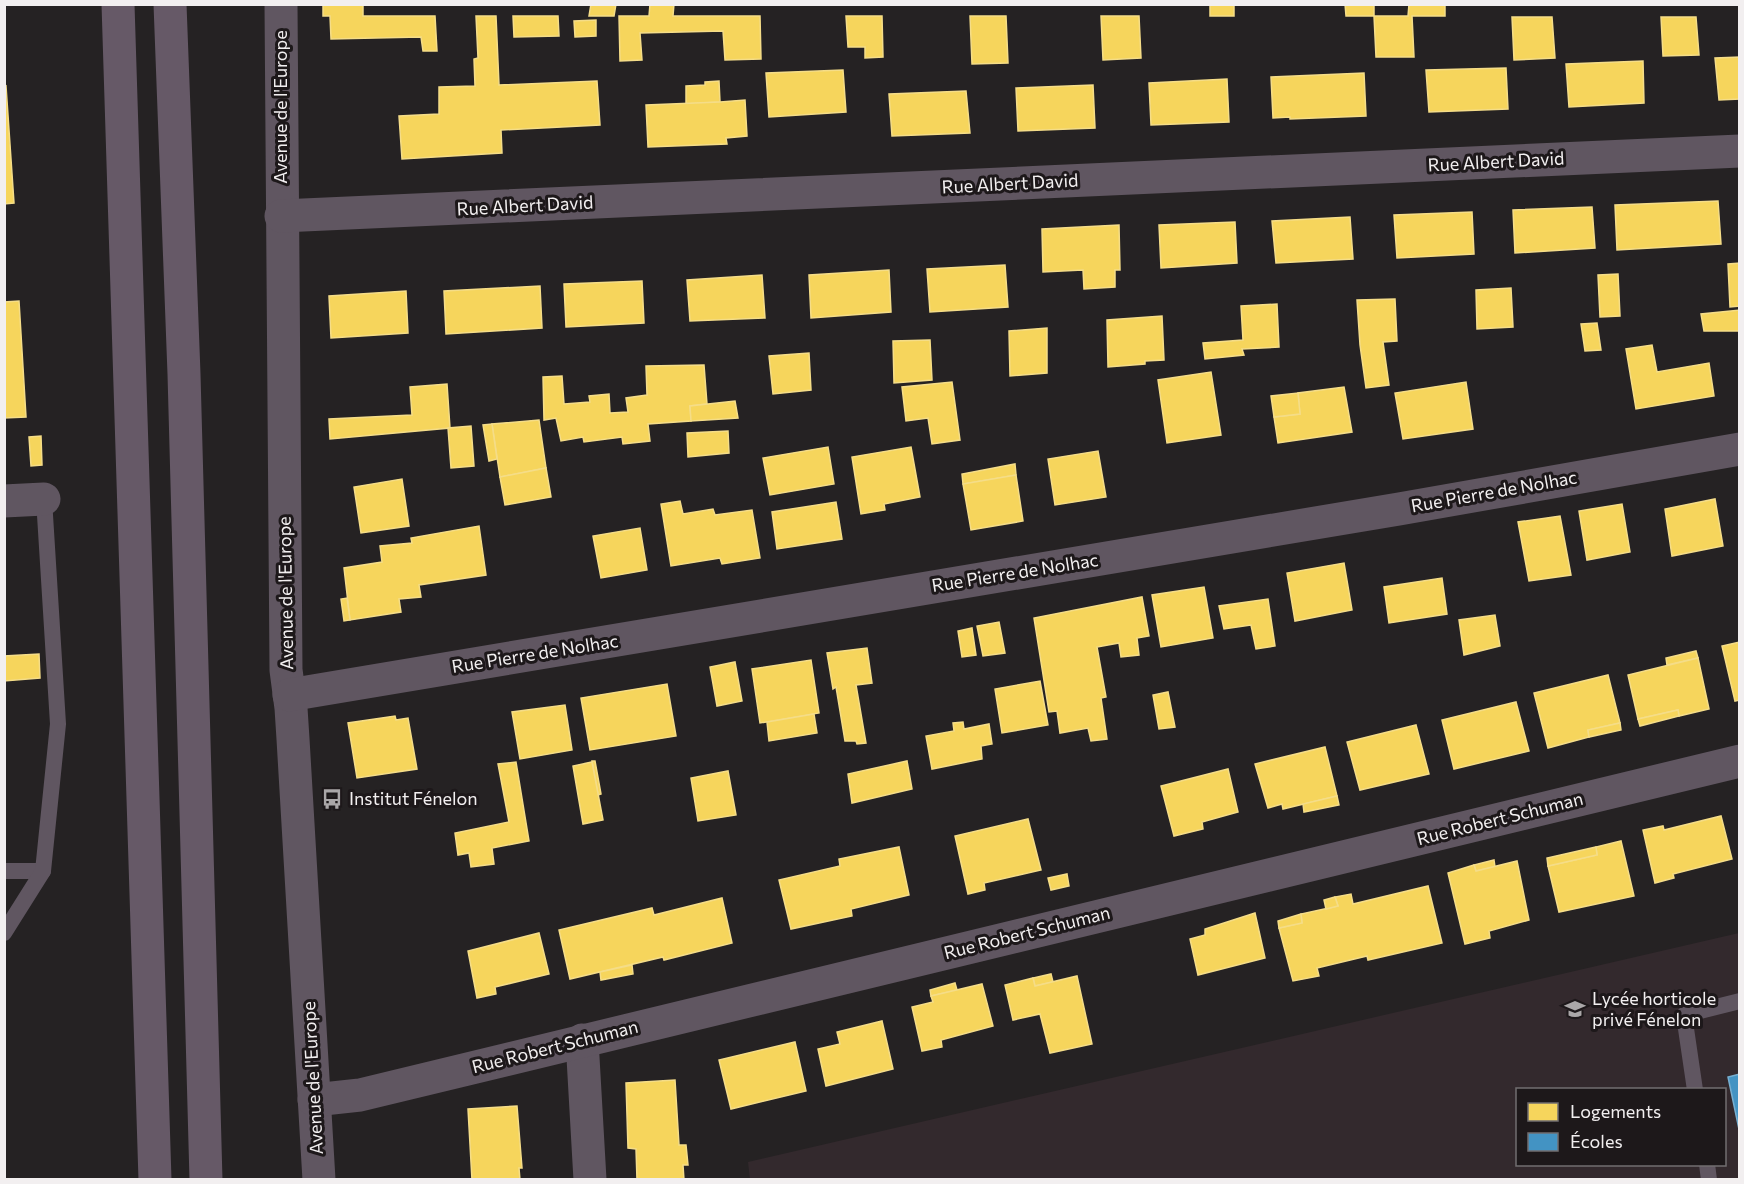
<svg xmlns="http://www.w3.org/2000/svg" width="1744" height="1184" font-family="Commissioner,sans-serif">
<style>
.built{fill:#33292d;fill-rule:evenodd}
.homes{fill:#f6d55c;stroke:#f5dd88;stroke-width:1.5}
.schools{fill:#4393c3;stroke:#78afd0;stroke-width:1.5}
.lines{fill:none;stroke-linecap:round;stroke-linejoin:round}
.service{stroke:#605661;stroke-width:16}
.minor{stroke:#605661;stroke-width:33}
.trunk{stroke:#665967;stroke-width:33}
.labels{text-anchor:middle;stroke-width:6;stroke-linejoin:round;paint-order:stroke}
.street-label{font-size:18px;fill:#f2eff0;stroke:#1d181a}
.poi-label{font-size:18px;fill:#f2eff0;stroke:#1d181a;text-anchor:start}
</style>
<rect width="100%" height="100%" fill="#252223"/>
<path class="built" d="M1739,933V1179L750,1180L748,1162ZM1518,1090H1724V1164H1518Z"/>
<g class="homes">
<path d="M323,4H363V16H435L437,51H423L421,37L331,39L330,16H323Z"/>
<path d="M591,4H616L614,16H589Z"/>
<path d="M650,4H674L673,16H760L761,59L725,60L723,31L640,33L642,60L620,61L619,16H649Z"/>
<rect x="1210" y="4" width="24" height="12"/>
<path d="M1345,4H1374V16H1346Z"/>
<path d="M1409,4H1445V16H1412L1414,57H1376L1374,16H1408Z"/>
<path d="M476,16H496L499,85L597,81L600,125L501,130L502,153L402,159L399,116L439,114V87L475,86L474,59L478,58Z"/>
<path d="M513,16H558L559,36L514,37Z"/>
<path d="M846,16H882L883,57L865,58V47H848Z"/>
<path d="M970,16H1006L1008,63L972,64Z"/>
<path d="M1101,16H1139L1141,58L1103,60Z"/>
<path d="M1512,17H1552L1555,58L1514,60Z"/>
<path d="M1661,17H1696L1699,55L1663,56Z"/>
<path d="M596,20V36L575,37L574,21Z"/>
<path d="M1740,57V99L1719,100L1715,58Z"/>
<path d="M1643,61L1644,103L1569,107L1566,64Z"/>
<path d="M1506,68L1508,109L1429,112L1426,70Z"/>
<path d="M843,70L846,112L769,117L766,73Z"/>
<path d="M1364,73L1366,116L1290,119V117L1273,118L1271,77Z"/>
<path d="M1227,79L1229,122L1151,125L1149,83Z"/>
<path d="M719,81L720,102L686,104V86L705,85V82Z"/>
<path d="M1093,85L1095,128L1018,131L1016,88Z"/>
<path d="M6,86L14,203L4,204V87Z"/>
<path d="M966,91L970,133L892,136L889,94Z"/>
<path d="M745,100L747,136L726,138L727,144L648,147L646,105L720,102Z"/>
<path d="M1718,201L1721,244L1617,250L1615,205Z"/>
<path d="M1592,207L1595,248L1515,253L1513,210Z"/>
<path d="M1472,212L1474,254L1397,258L1394,215Z"/>
<path d="M1350,217L1353,259L1276,263L1272,221Z"/>
<path d="M1235,222L1237,263L1161,268L1159,225Z"/>
<path d="M1119,225L1120,270H1115V287L1084,289L1083,270L1043,272L1042,229Z"/>
<path d="M1740,263V306L1730,307L1728,264Z"/>
<path d="M1005,265L1008,307L930,312L927,269Z"/>
<path d="M889,270L891,312L811,318L809,275Z"/>
<path d="M1618,274L1620,316L1600,317L1598,275Z"/>
<path d="M762,275L765,318L690,321L687,280Z"/>
<path d="M642,281L644,323L566,327L564,284Z"/>
<path d="M540,286L542,328L446,334L444,291Z"/>
<path d="M1511,288L1513,327L1477,329L1476,290Z"/>
<path d="M406,291L408,333L331,338L329,296Z"/>
<path d="M1395,299L1397,341L1383,342L1389,385L1366,388L1360,345L1357,300Z"/>
<path d="M19,301L26,417L4,418V302Z"/>
<path d="M1277,304L1279,347L1242,349L1244,355L1205,359L1203,343L1243,340L1241,306Z"/>
<path d="M1740,310V331H1704L1701,314Z"/>
<path d="M1162,316L1164,360L1145,361V364L1108,367L1107,320Z"/>
<path d="M1597,323L1601,350L1585,351L1581,324Z"/>
<path d="M1047,328V373L1010,376L1009,331Z"/>
<path d="M930,340L932,380L894,383L893,341Z"/>
<path d="M1652,345L1657,372L1709,363L1714,396L1636,409L1626,349Z"/>
<path d="M809,353L811,390L773,394L769,356Z"/>
<path d="M704,365L707,404L690,406L691,421L648,424L650,441L623,444L622,437L584,442L583,437L561,441L556,418L544,420L543,377L562,376L564,404L590,402L589,396L609,394L610,413L628,412L626,398L647,395L646,366Z"/>
<path d="M1211,372L1221,435L1167,443L1158,380Z"/>
<path d="M952,382L960,440L932,444L928,418L906,421L902,387Z"/>
<path d="M1466,382L1473,429L1403,439L1395,393Z"/>
<path d="M447,384L450,428L330,439L329,419L412,415L410,387Z"/>
<path d="M1344,387L1352,432L1278,443L1274,417L1300,414L1298,393Z"/>
<path d="M1298,393L1300,414L1274,417L1271,396Z"/>
<path d="M735,401L738,418L691,421L690,406Z"/>
<path d="M539,420L546,468L500,477L492,424Z"/>
<path d="M492,424L497,459L489,461L483,425Z"/>
<path d="M471,426L474,466L451,468L448,428Z"/>
<path d="M728,431L729,453L688,457L687,433Z"/>
<path d="M41,436L42,465L31,466L29,437Z"/>
<path d="M828,447L834,484L770,495L763,458Z"/>
<path d="M911,447L920,497L884,504L885,510L861,514L852,457Z"/>
<path d="M1098,451L1106,497L1055,505L1048,459Z"/>
<path d="M1015,464L1016,475L963,484L962,474Z"/>
<path d="M546,468L551,497L505,505L500,477Z"/>
<path d="M1016,475L1023,521L971,530L963,484Z"/>
<path d="M402,479L409,526L361,533L354,487Z"/>
<path d="M1715,499L1723,546L1672,556L1665,509Z"/>
<path d="M680,501L683,514L713,509L715,515L752,510L760,558L722,564L720,558L671,566L661,504Z"/>
<path d="M836,502L842,539L777,549L772,512Z"/>
<path d="M1622,504L1630,552L1587,560L1579,511Z"/>
<path d="M1560,516L1571,575L1529,581L1518,522Z"/>
<path d="M479,526L486,575L419,585L421,597L399,599L401,612L350,620L344,568L382,562L380,546L412,543L411,538Z"/>
<path d="M640,528L647,570L601,578L593,536Z"/>
<path d="M1344,563L1352,610L1295,621L1287,573Z"/>
<path d="M1442,578L1447,614L1389,623L1384,587Z"/>
<path d="M1204,587L1213,638L1161,647L1152,595Z"/>
<path d="M1142,597L1149,636L1137,638L1139,655L1121,657L1119,643L1097,647L1106,697L1101,698L1107,739L1091,741L1088,728L1060,733L1057,711L1049,712L1034,618Z"/>
<path d="M347,598L350,620L344,621L341,599Z"/>
<path d="M1268,599L1275,646L1256,649L1251,625L1224,629L1219,606Z"/>
<path d="M1495,615L1500,646L1464,655L1459,620Z"/>
<path d="M999,622L1005,653L983,656L977,626Z"/>
<path d="M972,628L976,655L962,657L958,631Z"/>
<path d="M1740,642V700L1735,701L1722,646Z"/>
<path d="M867,648L872,683L856,685L866,743L857,744L856,741H845L836,687L833,689L827,653Z"/>
<path d="M1696,651L1698,658L1667,665L1666,658Z"/>
<path d="M39,654L40,678L4,681V656Z"/>
<path d="M1698,658L1709,709L1679,716L1678,710L1638,719L1628,675Z"/>
<path d="M811,660L819,713L760,723L752,669Z"/>
<path d="M735,662L742,701L717,706L710,667Z"/>
<path d="M1608,675L1620,723L1588,730L1589,737L1548,748L1534,693Z"/>
<path d="M1040,681L1048,725L1002,733L995,689Z"/>
<path d="M667,684L676,736L590,750L581,698Z"/>
<path d="M1168,692L1175,727L1159,729L1153,695Z"/>
<path d="M1516,702L1529,751L1454,769L1442,720Z"/>
<path d="M565,705L572,750L520,759L512,712Z"/>
<path d="M1678,710L1679,716L1640,726L1638,719Z"/>
<path d="M814,714L817,733L769,741L767,722Z"/>
<path d="M395,716L396,720L408,718L417,769L357,778L348,723Z"/>
<path d="M963,722L964,729L989,724L992,744L981,746L982,759L932,769L926,736L954,731L953,723Z"/>
<path d="M1620,723L1621,730L1589,737L1588,730Z"/>
<path d="M1416,725L1429,774L1360,790L1347,742Z"/>
<path d="M1325,747L1337,796L1283,809L1282,804L1268,808L1255,764Z"/>
<path d="M592,761H595L601,794L598,795Z"/>
<path d="M907,761L912,789L852,803L848,774Z"/>
<path d="M516,762L529,841L492,848L494,864L471,867L469,853L458,855L455,833L509,822L498,764Z"/>
<path d="M592,762L603,820L583,824L573,766Z"/>
<path d="M1228,769L1238,812L1202,822L1203,829L1174,836L1161,786Z"/>
<path d="M728,771L736,815L698,821L691,778Z"/>
<path d="M1337,796L1339,805L1304,812L1303,804Z"/>
<path d="M1721,816L1732,859L1673,874L1674,878L1655,883L1643,830L1663,826L1664,830Z"/>
<path d="M1028,819L1041,870L984,883L985,890L968,894L955,836Z"/>
<path d="M1621,841L1634,896L1559,912L1548,866L1597,855L1596,847Z"/>
<path d="M899,847L909,895L851,909L852,916L791,929L779,880L840,866L839,859Z"/>
<path d="M1596,847L1597,855L1548,866L1547,858Z"/>
<path d="M1494,860L1495,867L1476,871L1474,865Z"/>
<path d="M1517,861L1529,920L1489,931L1490,938L1465,944L1448,873L1474,865L1476,871Z"/>
<path d="M1067,874L1069,886L1051,890L1048,878Z"/>
<path d="M1428,886L1442,943L1368,960L1367,956L1317,968L1319,976L1293,981L1279,928L1302,923L1301,914L1338,906L1335,897L1351,894L1353,904Z"/>
<path d="M1335,897L1338,906L1326,909L1324,900Z"/>
<path d="M722,898L732,943L664,960L663,957L570,979L559,930L652,908L654,915Z"/>
<path d="M1255,913L1265,958L1198,975L1190,939L1205,935V929Z"/>
<path d="M1301,914L1302,923L1279,928L1278,921Z"/>
<path d="M539,933L549,974L495,987L496,994L477,998L468,951Z"/>
<path d="M632,965L633,974L601,980L600,972Z"/>
<path d="M1051,974L1053,982L1035,986L1033,978Z"/>
<path d="M1077,976L1092,1044L1050,1053L1040,1014L1013,1020L1005,985L1033,978L1035,986Z"/>
<path d="M955,983L957,990L931,996L930,990Z"/>
<path d="M982,984L993,1026L941,1040L942,1047L922,1051L912,1007L933,1002L931,996Z"/>
<path d="M882,1021L893,1069L826,1086L818,1049L840,1044L837,1032Z"/>
<path d="M795,1042L806,1091L731,1109L719,1060Z"/>
<path d="M675,1080L679,1145H686L688,1165H683L684,1180H637L636,1149L628,1148L626,1083Z"/>
<path d="M517,1106L522,1168H519L520,1180H472L468,1109Z"/>
</g>
<path class="schools" d="M1740,1074V1134L1728,1077Z"/>
<g class="lines">
<g class="service">
<path d="M4,871H43"/>
<path d="M4,933L43,871L58,724L44,499"/>
<path d="M1695,1090L1684,1015L1740,1001"/>
<path d="M1707,1164L1709,1180"/>
</g>
<g class="minor">
<path d="M281,4L286,670L291,708L293,739L319,1180"/>
<path d="M281,216L1740,151"/>
<path d="M4,501L44,499"/>
<path d="M289,695L1399,509L1740,449"/>
<path d="M582,1040L590,1180"/>
<path d="M314,1100L360,1095L1740,761"/>
</g>
<g class="trunk">
<path d="M118,4L155,1180"/>
<path d="M170,4L184,374L206,1180"/>
</g>
</g>
<defs>
<g id="bus-bare" transform="scale(1.62)"><path d="M-5-6H5V4H4V6H2V4H-2V6H-4V4H-5ZM-3.5-4V0h7V-4ZM-3.5 1.2v1.5H-2V1.2ZM2 1.2v1.5H3.5V1.2Z" fill="#aaa7a8" stroke="#1d181a" stroke-width="2.5" paint-order="stroke"/></g>
<g id="school-bare" transform="scale(1.62)"><path d="M0-5L7-2L0 1L-7-2ZM-4 1L0 2.5L4 1V4Q0 6-4 4Z" fill="#aaa7a8" stroke="#1d181a" stroke-width="2.5" paint-order="stroke"/></g>
</defs>
<g fill-rule="evenodd">
<use href="#bus-bare" x="332" y="799"/>
<use href="#school-bare" x="1575" y="1009"/>
</g>
<g class="labels">
<g class="street-label">
<text transform="translate(281 107) rotate(-90)" y="6">Avenue de l'Europe</text>
<text transform="translate(1496 162) rotate(-3)" y="6">Rue Albert David</text>
<text transform="translate(1010 184) rotate(-3)" y="6">Rue Albert David</text>
<text transform="translate(525 206) rotate(-3)" y="6">Rue Albert David</text>
<text transform="translate(1494 492) rotate(-10)" y="6">Rue Pierre de Nolhac</text>
<text transform="translate(1015 573) rotate(-9)" y="6">Rue Pierre de Nolhac</text>
<text transform="translate(286 593) rotate(-91)" y="6">Avenue de l'Europe</text>
<text transform="translate(535 654) rotate(-9)" y="6">Rue Pierre de Nolhac</text>
<text transform="translate(1500 819) rotate(-14)" y="6">Rue Robert Schuman</text>
<text transform="translate(1027 933) rotate(-14)" y="6">Rue Robert Schuman</text>
<text transform="translate(555 1047) rotate(-14)" y="6">Rue Robert Schuman</text>
<text transform="translate(313 1078) rotate(-93)" y="6">Avenue de l'Europe</text>
</g>
<g class="poi-label">
<text x="349" y="805">Institut Fénelon</text>
<text x="1592" y="1005">Lycée horticole<tspan x="1592" dy="21">privé Fénelon</tspan></text>
</g>
</g>
<rect width="1744" height="1184" fill="none" stroke="#f2eff0" stroke-width="12"/>
<rect x="1516" y="1088" width="210" height="78" fill="#1d181a" stroke="#726e70" stroke-width="1.5"/>
<rect x="1528" y="1103" width="30" height="18" fill="#f6d55c" stroke="#726e70" stroke-width="1.5"/>
<text x="1570" y="1118" font-size="18" fill="#f2eff0">Logements</text>
<rect x="1528" y="1133" width="30" height="18" fill="#4393c3" stroke="#726e70" stroke-width="1.5"/>
<text x="1570" y="1148" font-size="18" fill="#f2eff0">Écoles</text>
</svg>
